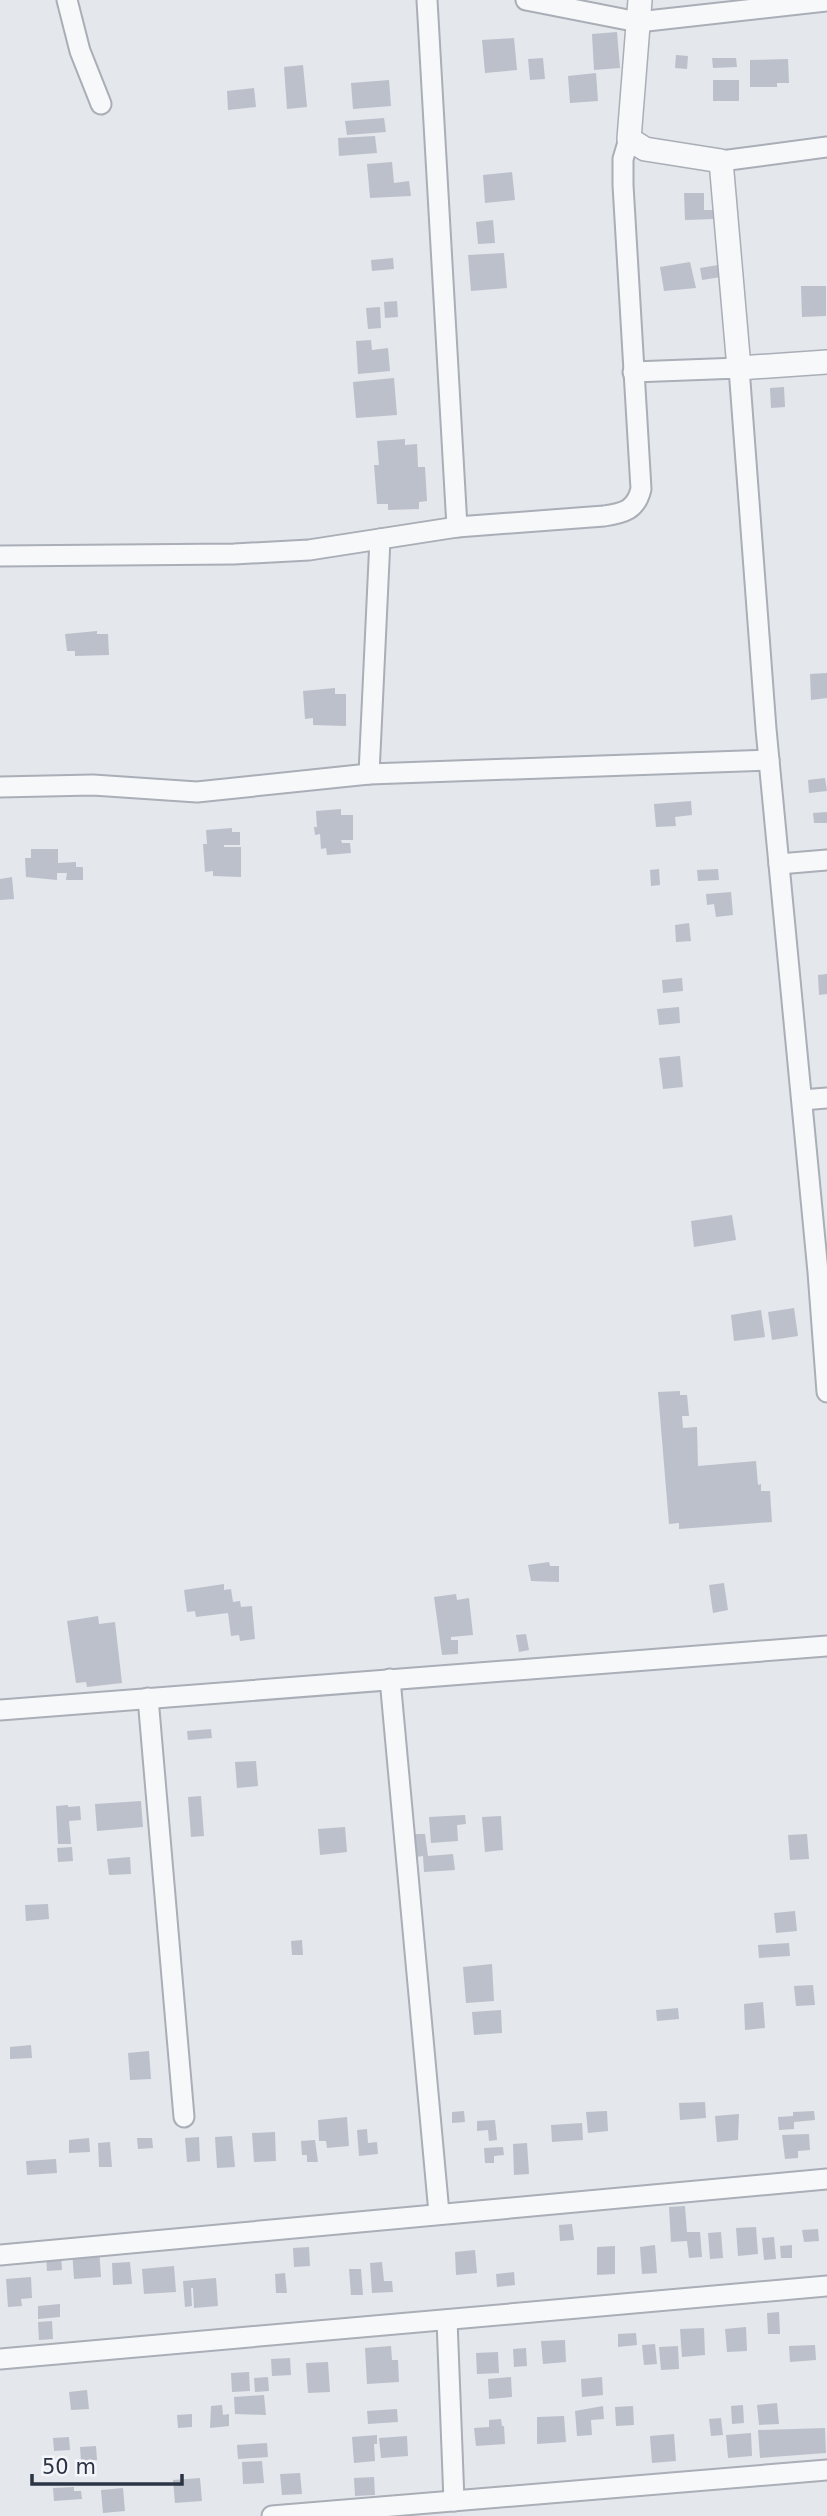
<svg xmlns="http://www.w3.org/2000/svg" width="827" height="2516" font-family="'DejaVu Sans',sans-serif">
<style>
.building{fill:#bbc0ca}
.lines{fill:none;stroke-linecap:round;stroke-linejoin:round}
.minor-casing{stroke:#a9aeb7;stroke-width:23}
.tertiary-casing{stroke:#a9aeb7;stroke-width:26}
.minor{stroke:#f7f8fa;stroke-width:19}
.tertiary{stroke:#f7f8fa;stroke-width:23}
</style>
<rect width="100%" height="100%" fill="#e4e7ec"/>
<g class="building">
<path d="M617,32L620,68L594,70L592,34Z"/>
<path d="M514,38L517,70L485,73L482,40Z"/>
<path d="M676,55L688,56L687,69L675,68Z"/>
<path d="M543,58L545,79L530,80L528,59Z"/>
<path d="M712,58H736L737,67L713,68Z"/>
<path d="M788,59L789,83H777V87H750V60Z"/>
<path d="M303,65L307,107L287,109L284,67Z"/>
<path d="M596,73L598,101L570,103L568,76Z"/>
<path d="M389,80L391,106L353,109L351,83Z"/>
<rect x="713" y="80" width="26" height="21"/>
<path d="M254,88L256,107L228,110L227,91Z"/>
<path d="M384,118L386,132L347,135L345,121Z"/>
<path d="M375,136L377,153L339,156L338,138Z"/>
<path d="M392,162L394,183L409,181L411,196L370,198L367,164Z"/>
<path d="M512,172L515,200L485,203L483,175Z"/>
<path d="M684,193H704V210H714V219L685,220Z"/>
<path d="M493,220L495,243L478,244L476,222Z"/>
<path d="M504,253L507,288L471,291L468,255Z"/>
<path d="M393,258L394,269L372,271L371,260Z"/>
<path d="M690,262L696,288L664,291L660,267Z"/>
<path d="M718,265L721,277L702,280L700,268Z"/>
<path d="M801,286H826V316L802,317Z"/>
<path d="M397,301L398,317L385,318L384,302Z"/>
<path d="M380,307L381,328L368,329L366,308Z"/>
<path d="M371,340L372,350L388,348L390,371L358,374L356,341Z"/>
<path d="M394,378L397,415L356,418L353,382Z"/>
<path d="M784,387L785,407L771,408L770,388Z"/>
<path d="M405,439V445L417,444L418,467H425L427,501L419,502V509L388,510V504H377L374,465H379L377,441Z"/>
<path d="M97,631V634H108L109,655L75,656V651H67L65,634Z"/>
<path d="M827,673V698L811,700L810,674Z"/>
<path d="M335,688V694H346V726L313,725V718L305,719L303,691Z"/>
<path d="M825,778L827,791L809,793L808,780Z"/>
<path d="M691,801L692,815L675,817L676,826L656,827L654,804Z"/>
<path d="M341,809V815H353V840H341L342,843H350L351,853L327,855L326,848L321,849L320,834L315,835L314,827H317L316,811Z"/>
<path d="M827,812V823H814L813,813Z"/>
<path d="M232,828V832H240V845H224V847H241V877L213,876V871L205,872L203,844H207L206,830Z"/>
<path d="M31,849H58V863L76,862V867H83V880H66L67,873H57V880L26,877L25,858H31Z"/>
<path d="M659,869L660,885L651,886L650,870Z"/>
<path d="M718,869L719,880L698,881L697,870Z"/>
<path d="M12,877L14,899L0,900V879Z"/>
<path d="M731,892L733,915L716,917L714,904L707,905L706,894Z"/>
<path d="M689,923L691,941L676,942L675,925Z"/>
<path d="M827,974V994L819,995L818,975Z"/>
<path d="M682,978L683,991L663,993L662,980Z"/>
<path d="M679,1007L680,1023L659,1025L657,1009Z"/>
<path d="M680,1056L683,1087L663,1089L659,1058Z"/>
<path d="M732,1215L736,1240L694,1247L691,1221Z"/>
<path d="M794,1308L798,1336L772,1340L768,1312Z"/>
<path d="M761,1310L765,1337L734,1341L731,1315Z"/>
<path d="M680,1391V1395H687L689,1416H682L683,1428L697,1427L698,1466L756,1461L758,1485L761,1484V1491H770L772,1522L679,1529V1523L669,1524L658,1392Z"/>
<path d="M549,1562L550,1566H559V1582L531,1581L528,1565Z"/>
<path d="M724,1583L728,1610L713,1613L709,1585Z"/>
<path d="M224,1584V1590L231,1589L233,1602L240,1601L241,1607L252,1606L255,1639L240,1641L239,1635L231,1636L228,1613L196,1617L195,1611L187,1612L184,1590Z"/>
<path d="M456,1594L457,1600L469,1598L473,1635L451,1637V1640H458V1654L442,1655L434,1597Z"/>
<path d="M98,1616L99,1624L115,1622L122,1683L87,1687L86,1682L76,1683L67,1621Z"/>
<path d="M526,1634L529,1650L519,1652L516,1635Z"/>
<path d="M211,1729L212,1738L188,1740L187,1731Z"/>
<path d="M256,1761L258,1786L237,1788L235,1762Z"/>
<path d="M201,1796L204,1836L191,1837L188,1797Z"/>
<path d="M141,1801L143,1827L97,1831L95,1804Z"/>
<path d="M68,1805V1807L80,1806L81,1820L69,1821L71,1844H58L56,1806Z"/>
<path d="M465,1815L466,1824L457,1825L458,1841L431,1843L429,1817Z"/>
<path d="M501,1816L503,1850L485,1852L482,1817Z"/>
<path d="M345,1827L347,1852L320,1855L318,1829Z"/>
<path d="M415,1834H425L428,1856L453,1854L455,1870L424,1872L423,1856L416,1857Z"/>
<path d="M807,1834L809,1859L790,1860L788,1835Z"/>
<path d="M72,1847L73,1861L58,1862L57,1848Z"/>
<path d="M130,1857L131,1874L109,1875L107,1859Z"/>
<path d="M48,1904L49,1919L26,1921L25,1905Z"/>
<path d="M795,1911L797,1931L776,1933L774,1913Z"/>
<path d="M302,1940L303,1955H292L291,1941Z"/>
<path d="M789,1943L790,1956L759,1958L758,1945Z"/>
<path d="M492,1964L494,2001L466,2003L463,1967Z"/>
<path d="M813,1985L815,2005L796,2006L794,1986Z"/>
<path d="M763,2002L765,2028L745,2030L744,2004Z"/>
<path d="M678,2008L679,2019L657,2021L656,2010Z"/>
<path d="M501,2010L502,2033L474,2035L472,2012Z"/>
<path d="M31,2045L32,2058L10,2059V2047Z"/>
<path d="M149,2051L151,2079L130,2080L128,2053Z"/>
<path d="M705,2102L706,2118L680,2120L679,2103Z"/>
<path d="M464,2111L465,2122L452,2123V2112Z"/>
<path d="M607,2111L608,2131L588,2133L586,2112Z"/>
<path d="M814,2111L815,2120L794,2122V2129L779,2130L778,2117L793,2116V2112Z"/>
<path d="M739,2114L738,2140L717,2142L715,2116Z"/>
<path d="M347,2117L349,2146L327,2148L326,2141H319L318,2120Z"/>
<path d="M495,2120L497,2140L489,2141L488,2130L477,2131V2121Z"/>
<path d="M582,2123L583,2140L552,2142L551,2125Z"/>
<path d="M367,2129L368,2143L377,2142L378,2154L359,2156L357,2130Z"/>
<path d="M275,2132L276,2161L254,2162L252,2133Z"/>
<path d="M809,2134L810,2150L798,2151V2158L785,2159L782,2135Z"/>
<path d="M232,2136L235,2167L217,2168L215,2137Z"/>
<path d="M199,2137L200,2161L187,2162L185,2138Z"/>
<path d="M89,2138L90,2152L69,2153V2140Z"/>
<path d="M137,2138H152L153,2148L138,2149Z"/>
<path d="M315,2140L318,2162H307V2155H302L301,2141Z"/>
<path d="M110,2142L112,2167H99L98,2143Z"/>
<path d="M527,2143L529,2174L514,2175L513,2144Z"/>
<path d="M503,2147L504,2155L494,2156V2163H485L484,2148Z"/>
<path d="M56,2159L57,2173L27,2175L26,2161Z"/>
<path d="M685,2206L687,2232H700L702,2257L689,2258L687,2241L671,2242L669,2207Z"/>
<path d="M572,2224L574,2240L560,2241L559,2225Z"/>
<path d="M756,2227L758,2254L738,2256L736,2228Z"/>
<path d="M818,2229L819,2241L804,2242L802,2230Z"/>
<path d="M721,2232L723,2258L710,2259L708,2233Z"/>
<path d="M774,2237L776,2259L764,2260L762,2238Z"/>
<path d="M655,2245L657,2273L642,2274L640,2247Z"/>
<path d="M792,2245V2258H781L780,2246Z"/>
<path d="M615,2246V2274L597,2275V2247Z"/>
<path d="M309,2247L310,2266L294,2267L293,2248Z"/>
<path d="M99,2248L101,2277L74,2279L72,2250Z"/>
<path d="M475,2250L477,2273L456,2275L455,2252Z"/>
<path d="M61,2253L62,2270L47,2271L46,2254Z"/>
<path d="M130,2262L132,2284L113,2285L112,2263Z"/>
<path d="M382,2262L384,2281H392L393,2292L372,2293L370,2263Z"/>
<path d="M174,2266L176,2292L144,2294L142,2269Z"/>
<path d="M349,2269H361L363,2295H351Z"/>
<path d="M514,2272L515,2285L497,2287L496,2274Z"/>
<path d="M285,2273L287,2293H276L275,2274Z"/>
<path d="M31,2277L32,2298L21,2299L22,2306L8,2307L6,2279Z"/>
<path d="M216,2278L218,2306L194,2308L193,2288H191L192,2306L185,2307L183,2281Z"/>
<path d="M60,2304V2317L38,2319V2306Z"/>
<path d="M779,2312L780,2334H768L767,2313Z"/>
<path d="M52,2321L53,2339L39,2340L38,2322Z"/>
<path d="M746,2327L747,2351L727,2352L725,2329Z"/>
<path d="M704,2328L705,2355L682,2357L680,2329Z"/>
<path d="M636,2333L637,2345L618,2347V2334Z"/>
<path d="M565,2340L566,2362L543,2364L541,2341Z"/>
<path d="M655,2344L657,2364L644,2365L642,2345Z"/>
<path d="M815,2345L816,2360L790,2362L789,2346Z"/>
<path d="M391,2346L392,2360H398L399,2382L367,2384L365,2348Z"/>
<path d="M678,2346L679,2369L661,2370L659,2347Z"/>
<path d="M526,2348L527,2366L514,2367L513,2349Z"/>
<path d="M498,2352L499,2373L477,2374L476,2353Z"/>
<path d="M290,2358L291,2375L272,2376L271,2359Z"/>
<path d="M328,2362L330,2392L308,2393L306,2363Z"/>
<path d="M249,2372L250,2391L232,2392L231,2373Z"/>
<path d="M268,2377L269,2391L255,2392L254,2378Z"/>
<path d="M511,2377L512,2397L489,2399L488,2379Z"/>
<path d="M602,2377L603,2395L582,2397L581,2379Z"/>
<path d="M87,2390L89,2409L71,2410L69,2392Z"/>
<path d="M264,2395L266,2415L235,2414L234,2397Z"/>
<path d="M777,2403L779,2424L759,2425L757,2405Z"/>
<path d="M222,2405L223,2415L229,2414V2426L210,2428L211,2406Z"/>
<path d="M743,2405L744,2423L732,2424L731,2406Z"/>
<path d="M603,2406L604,2419L591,2420L592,2435L577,2436L575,2411Z"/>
<path d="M633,2406L634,2425L616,2426L615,2407Z"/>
<path d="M397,2409L398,2422L368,2424L367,2411Z"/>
<path d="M192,2414V2427L178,2428L177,2415Z"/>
<path d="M564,2416L566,2442L537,2444V2417Z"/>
<path d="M721,2418L723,2435L711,2436L709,2419Z"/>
<path d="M501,2419L502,2426H504L505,2444L476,2446L474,2428L489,2427V2420Z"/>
<path d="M825,2428L826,2453L760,2458L758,2430Z"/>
<path d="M751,2433L752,2456L728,2458L726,2435Z"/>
<path d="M674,2434L676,2461L652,2463L650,2436Z"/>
<path d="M377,2435V2444H374L375,2461L354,2463L352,2437Z"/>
<path d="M407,2436L408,2456L381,2458L379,2438Z"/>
<path d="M69,2437L70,2450L54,2451L53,2438Z"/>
<path d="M267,2443L268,2457L238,2459L237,2445Z"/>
<path d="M96,2446L97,2460L81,2461L80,2447Z"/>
<path d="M262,2461L264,2483L243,2484L242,2462Z"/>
<path d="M300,2473L302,2494L282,2495L280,2474Z"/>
<path d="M374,2477L375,2495L355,2496L354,2478Z"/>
<path d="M200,2478L202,2501L175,2503L173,2480Z"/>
<path d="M74,2487V2491H81L82,2499L54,2501L53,2488Z"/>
<path d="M123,2488L125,2511L103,2513L101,2490Z"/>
</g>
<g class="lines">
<g class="minor-casing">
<g id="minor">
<path d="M67,0L80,51L101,104"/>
<path d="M427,0L457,527"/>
<path d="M526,0L638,22L827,1"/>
<path d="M721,161L827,147"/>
<path d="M633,372L739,368L766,729L818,1272L827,1392"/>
<path d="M0,556L234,554L309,550L457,527L604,516C624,513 636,510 641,489L623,185V159L629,139"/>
<path d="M369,774L380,539"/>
<path d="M0,787L93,785L197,792L369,774L769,760"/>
<path d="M779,864L827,860"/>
<path d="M802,1100L827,1098"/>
<path d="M390,1679L439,2213"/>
<path d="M148,1698L184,2117"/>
<path d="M0,1710L827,1646"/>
<path d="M0,2255L827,2179"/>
<path d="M447,2320L454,2501"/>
<path d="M0,2359L827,2286"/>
<path d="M272,2516L827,2470"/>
</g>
</g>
<g class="tertiary-casing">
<path id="tertiary" d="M640,0L629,139L645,149L721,161L739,368L827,362"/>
</g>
<use href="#minor" class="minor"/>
<use href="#tertiary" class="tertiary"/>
</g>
<path d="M32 2474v10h150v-10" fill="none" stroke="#2b3445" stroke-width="3.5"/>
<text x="42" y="2474" font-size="21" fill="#2b3445" stroke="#f4f6f9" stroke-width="5" paint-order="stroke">50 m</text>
</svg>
